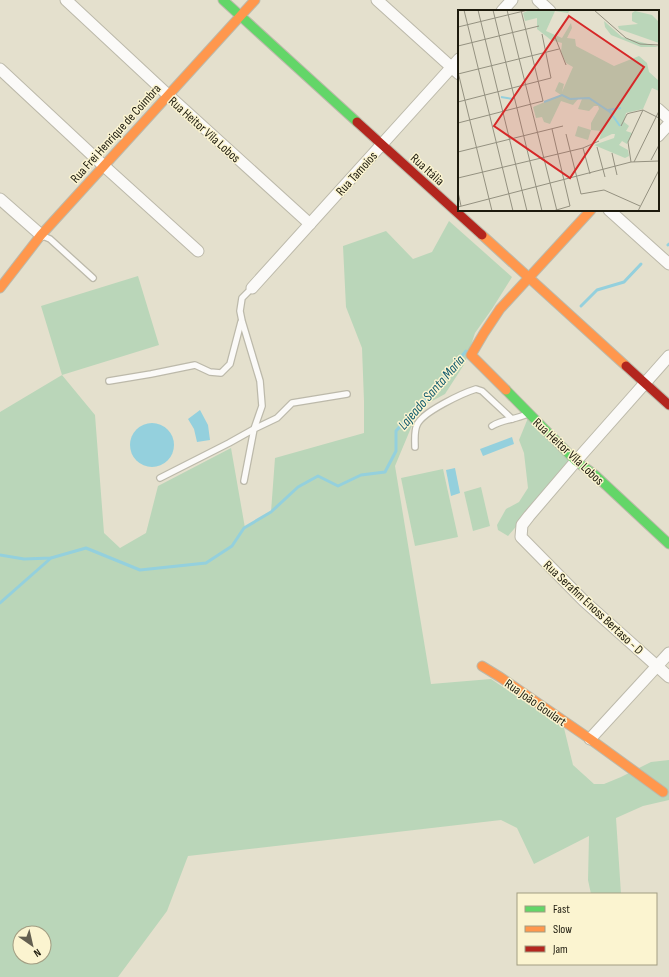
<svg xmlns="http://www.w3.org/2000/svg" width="669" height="977" font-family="'Sofia Sans Condensed',sans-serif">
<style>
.green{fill:#bad6b9;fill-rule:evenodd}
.water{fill:#94d0dd}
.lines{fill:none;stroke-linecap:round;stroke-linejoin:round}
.stream{stroke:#94d0dd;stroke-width:3}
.lane-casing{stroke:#bcb9aa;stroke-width:8}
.street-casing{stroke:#bcb9aa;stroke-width:13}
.fast-casing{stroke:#bcb9aa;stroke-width:11}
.slow-casing{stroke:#bcb9aa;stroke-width:11}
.jam-casing{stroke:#bcb9aa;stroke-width:11}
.lane{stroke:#fbfaf8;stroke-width:5.5}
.street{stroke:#fbfaf8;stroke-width:11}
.fast{stroke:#63d668;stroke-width:9}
.slow{stroke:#ff974d;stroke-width:9}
.jam{stroke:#b3261e;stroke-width:9}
.labels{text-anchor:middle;stroke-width:3;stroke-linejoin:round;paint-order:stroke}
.street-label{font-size:13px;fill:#1d1a0d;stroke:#fbf4d0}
.water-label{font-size:14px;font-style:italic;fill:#0f5a6d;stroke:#fbf4d0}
.inset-river{fill:none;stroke:#94d0dd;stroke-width:2}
.inset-road{fill:none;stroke:#949180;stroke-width:1}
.view{fill:#d62828;fill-opacity:0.15;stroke:#d62828;stroke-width:2}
.inset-edge{fill:none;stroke:#1d1a0d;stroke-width:2}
</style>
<rect width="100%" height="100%" fill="#e4e0cd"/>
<g class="green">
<path d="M449,221L512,277L492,309L475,333L465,363L445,394L421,407L413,423L395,466L431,684L491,679L564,728L573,765L594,784H604L621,777L651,762L669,760V800L643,806L616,818L621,894H591L588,880L589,836L534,864L517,828L501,820L188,856L167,911L118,977H0V412L62,375L41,306L138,276L159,345L62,375L95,415L104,533L120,548L146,533L158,486L231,448L245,528L271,512L275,458L364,433V401L362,348L346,307L343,246L386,231L413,259L432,252ZM20,933H44V957H20Z"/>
<path d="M528,418L572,461L508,536L498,530L497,525L506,509L519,502L528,488L524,453L519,440Z"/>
<path d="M443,469L458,537L415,546L401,478Z"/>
<path d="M481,487L490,526L473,531L464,492Z"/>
</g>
<g class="water">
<path d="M200,410L208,425L210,440L197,442L194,429L188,419Z"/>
<circle cx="152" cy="445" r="22"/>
<path d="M512,437L514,444L483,456L480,449Z"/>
<path d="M455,468L460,493L451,496L446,470Z"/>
</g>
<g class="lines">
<g class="stream">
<path d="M668,245L669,244"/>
<path d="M581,306L597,290L624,282L641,264"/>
<path d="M0,555L24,559L51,558L86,548L140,570L206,563L232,546L244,528L271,512L298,487L318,476L338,486L361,475L385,472L396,451V431L405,421L415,407L428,398L466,351"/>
<path d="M0,603L51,558"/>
</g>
<g class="lane-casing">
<g id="lane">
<path d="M43,236L50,239L93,278"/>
<path d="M109,381L151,374L195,365L210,372L221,373L230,364L241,322"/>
<path d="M492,426C503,419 515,420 527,414"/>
<path d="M415,447C415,440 414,431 417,425C422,412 463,393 476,389L482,391L512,419"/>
<path d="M160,478L229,443L254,429L262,406L260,381L242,321L240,311L242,298L252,288"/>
<path d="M244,481L254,429L277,418L292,403L347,394"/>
</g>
</g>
<g class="street-casing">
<g id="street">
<path d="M66,0L168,95L310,224"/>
<path d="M377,0L459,74"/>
<path d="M538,0L550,11"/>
<path d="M502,11L512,0"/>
<path d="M0,69L104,166L198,251"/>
<path d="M658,109L669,119"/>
<path d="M658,136L669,124"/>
<path d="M0,199L41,235"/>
<path d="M609,210L669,264"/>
<path d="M252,288L459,59"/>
<path d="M669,356L576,461L529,516L522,525L521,537L584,601L669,677"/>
<path d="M590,739L669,653"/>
</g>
</g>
<g class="fast-casing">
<g id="fast">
<path d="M223,0L357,122"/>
<path d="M506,390L576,461L595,475L669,544"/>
</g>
</g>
<g class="slow-casing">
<g id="slow">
<path d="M482,235L626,366"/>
<path d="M0,288L41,235L255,0"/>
<path d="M506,390L471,355L484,333L500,309L591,210"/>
<path d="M482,666L500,677L590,739L663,792"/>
</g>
</g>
<g class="jam-casing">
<g id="jam">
<path d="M357,122L482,235"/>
<path d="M626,366L669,405"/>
</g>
</g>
<use href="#lane" class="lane"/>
<use href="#street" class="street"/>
<use href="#fast" class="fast"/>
<use href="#slow" class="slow"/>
<use href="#jam" class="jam"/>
</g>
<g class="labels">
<g class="street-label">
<text transform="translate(205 129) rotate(42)" y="5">Rua Heitor Vila Lobos</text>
<text transform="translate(115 133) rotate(-48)" y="5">Rua Frei Henrique de Coimbra</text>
<text transform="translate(428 169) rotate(42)" y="5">Rua Itália</text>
<text transform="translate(356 173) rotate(-48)" y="5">Rua Tamoios</text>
<text transform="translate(569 451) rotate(43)" y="5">Rua Heitor Vila Lobos</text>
<text transform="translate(594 607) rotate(43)" y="5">Rua Serafim Enoss Bertaso - D</text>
<text transform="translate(536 702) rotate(35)" y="5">Rua João Goulart</text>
</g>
<g class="water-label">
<text transform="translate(431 392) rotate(-49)" y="5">Lajeado Santa Maria</text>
</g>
</g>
<g transform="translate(458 10)">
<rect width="201" height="201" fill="#e4e0cd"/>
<path d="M71,0H112L110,3L97,1L88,21L104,28L113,13L114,18L109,28L117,29L118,36L156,56L181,46L189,53L191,62L201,71V81L194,78L185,99L168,103L166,112L171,116L168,121L174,123L169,134L164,131L161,135L170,140L171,146L167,148L136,135L156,128L157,124H161H154L141,130L144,121L133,120L130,130L117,126L120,116L133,120V113L141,99L140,96H136L131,101L120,99L124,89H120L115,95L103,91L92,114L86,112L84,107L78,108L75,97L103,85L97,81L101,72L106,74L104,82L115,57L108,53L103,42L104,33L93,30L79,19V8L67,11L65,3ZM177,1L194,5L201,12V33L161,19L160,16L180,14L174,11V3ZM146,11L164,27L201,37H183L153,25L147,17Z" fill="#bad6b9"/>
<path class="inset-river" d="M43,87L55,89M86,92L104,85L112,89L131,88L152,102L162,116M150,100L163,98"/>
<path class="inset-road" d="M6,0L55,201M20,0L69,201M35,0L84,201M49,0L99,201M136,0L168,28L182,34L201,35M0,17L70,0M97,27L108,55M0,36L81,16M0,62L34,201M0,64L101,39M0,92L93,68L84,24M0,113L85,91L63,0M163,116L169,104L172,103L185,100L201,108M94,119L112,196L95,201M108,124L123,184L146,180L182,196M139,137L147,167M125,138L132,164M0,142L105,116M154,143L159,165M193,150L201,135M173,152L170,132L185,100M176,152L201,101M0,168L125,138L141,131M0,182L3,196M0,197L173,152L201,151M180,201L201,160"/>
<path class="view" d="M111,6L186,57L112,168L36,116Z"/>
<rect width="201" height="201" class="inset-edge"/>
</g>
<rect x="517" y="893" width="140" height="72" fill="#fbf4d0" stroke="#a29d82"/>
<rect x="525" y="906" width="20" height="6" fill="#63d668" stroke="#a29d82"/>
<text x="553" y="913" font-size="12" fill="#1d1a0d">Fast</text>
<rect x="525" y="926" width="20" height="6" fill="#ff974d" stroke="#a29d82"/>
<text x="553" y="933" font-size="12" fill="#1d1a0d">Slow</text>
<rect x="525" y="946" width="20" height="6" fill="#b3261e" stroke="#a29d82"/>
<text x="553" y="953" font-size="12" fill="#1d1a0d">Jam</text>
<g transform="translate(32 945) rotate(146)"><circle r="19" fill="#fbf4d0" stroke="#a29d82"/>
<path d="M0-3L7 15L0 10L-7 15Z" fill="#635f50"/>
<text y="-6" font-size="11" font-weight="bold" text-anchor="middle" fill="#1d1a0d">N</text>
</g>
</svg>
